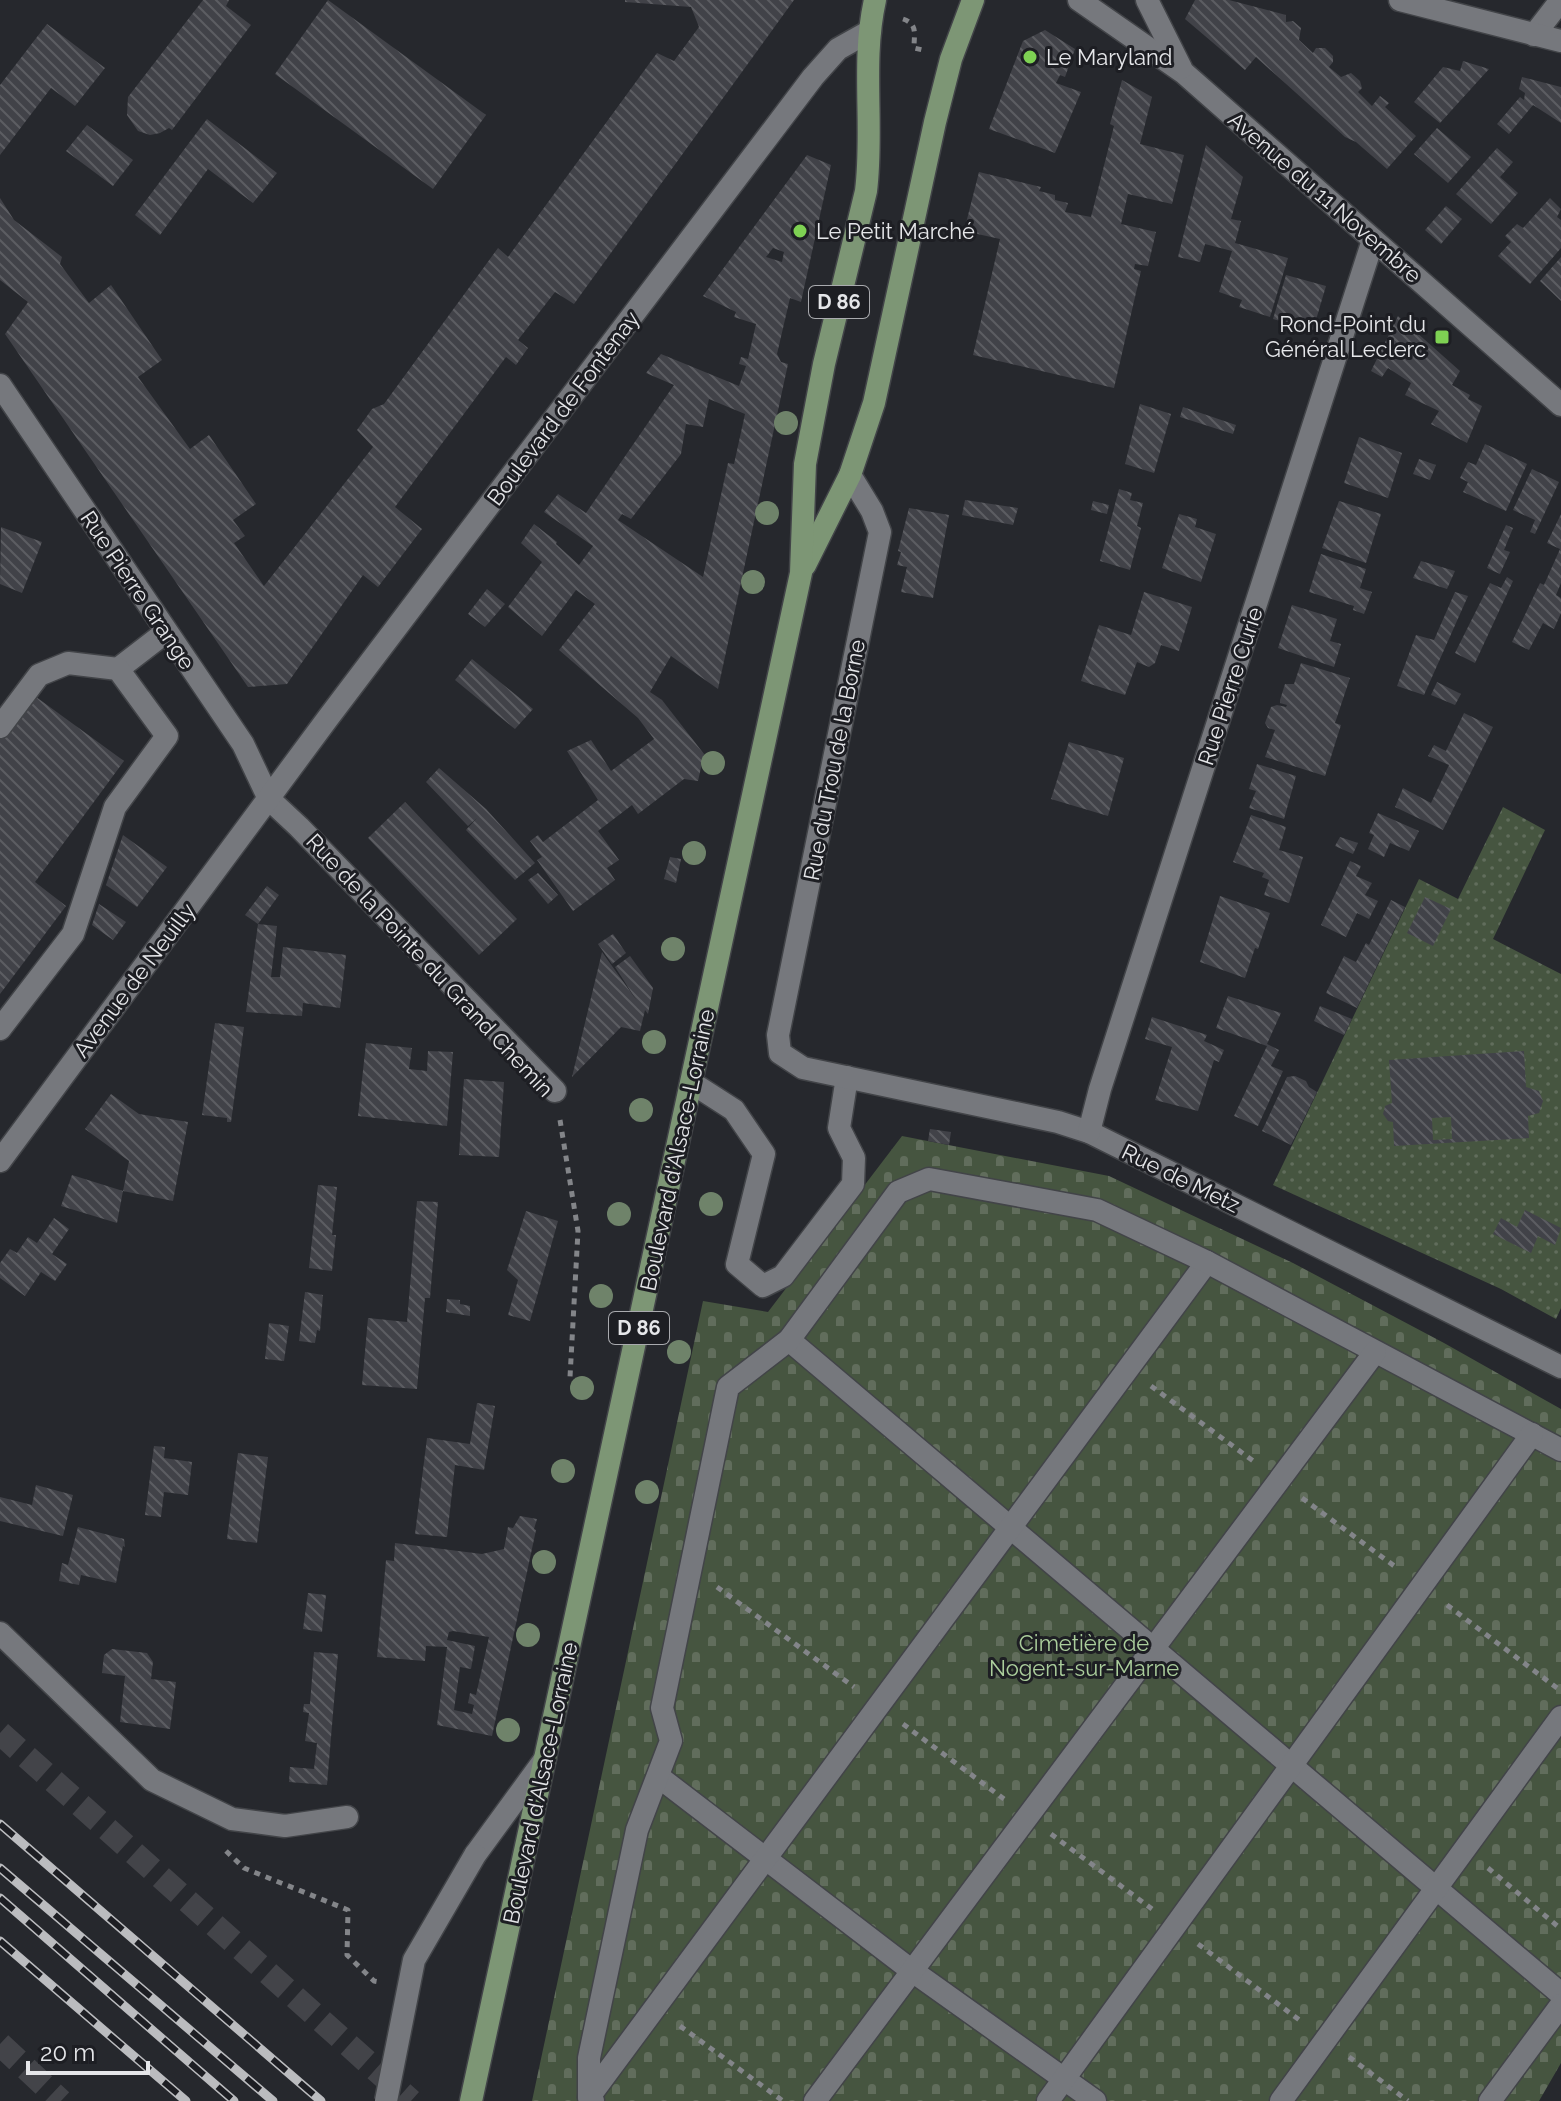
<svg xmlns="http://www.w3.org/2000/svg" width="1561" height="2101" font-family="Raleway,sans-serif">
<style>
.cemetery{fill:url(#cemetery-stones)}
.garden{fill:url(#garden-dots)}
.building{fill:url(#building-back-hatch);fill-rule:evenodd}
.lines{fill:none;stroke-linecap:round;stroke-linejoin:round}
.motorway-tunnel{stroke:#434449;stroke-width:24;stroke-dasharray:24 12;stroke-linecap:butt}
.service-casing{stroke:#424448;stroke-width:25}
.minor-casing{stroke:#424448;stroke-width:25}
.tertiary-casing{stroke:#424448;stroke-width:25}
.primary-casing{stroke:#424448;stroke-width:25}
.path{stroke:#838589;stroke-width:5;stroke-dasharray:6 6;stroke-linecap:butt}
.service{stroke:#76787d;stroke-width:22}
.minor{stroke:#76787d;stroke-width:22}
.tertiary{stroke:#76787d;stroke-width:22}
.primary{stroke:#7d9675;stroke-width:22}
.rail-casing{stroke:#bbbcbf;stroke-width:9}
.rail{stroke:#1d1e23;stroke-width:6;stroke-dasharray:18;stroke-linecap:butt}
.minor-bridge-casing{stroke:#424448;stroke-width:25;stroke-linecap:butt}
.minor-bridge{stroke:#76787d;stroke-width:22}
.tree{fill:#6f836a}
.poi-dot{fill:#7ed153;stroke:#1d1e23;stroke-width:3}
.labels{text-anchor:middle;stroke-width:6;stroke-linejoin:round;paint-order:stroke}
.shield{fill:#1d1e23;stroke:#a9aaae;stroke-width:2}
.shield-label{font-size:20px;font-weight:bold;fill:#e5e6e9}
.poi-label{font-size:22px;fill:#e5e6e9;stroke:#1d1e23;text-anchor:start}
.street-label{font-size:22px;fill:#e5e6e9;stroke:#1d1e23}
.park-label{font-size:22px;fill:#abce9c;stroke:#1d1e23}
</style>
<defs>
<pattern id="cemetery-stones" width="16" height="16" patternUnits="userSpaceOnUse" patternTransform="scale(2)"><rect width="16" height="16" fill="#465540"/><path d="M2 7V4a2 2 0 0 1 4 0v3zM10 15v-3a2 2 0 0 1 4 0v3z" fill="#616d5c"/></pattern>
<pattern id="garden-dots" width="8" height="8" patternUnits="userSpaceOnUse" patternTransform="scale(2)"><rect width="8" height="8" fill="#465540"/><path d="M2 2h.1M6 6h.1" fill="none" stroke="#616d5c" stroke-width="1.8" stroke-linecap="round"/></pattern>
<pattern id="building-back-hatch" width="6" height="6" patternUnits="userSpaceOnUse" patternTransform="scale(2)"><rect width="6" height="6" fill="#414248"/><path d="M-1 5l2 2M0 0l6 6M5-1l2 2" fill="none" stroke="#5c5d62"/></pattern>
</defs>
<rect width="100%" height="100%" fill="#26282d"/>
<path class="cemetery" d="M902,1136L1109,1176L1293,1263L1444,1343L1561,1409V2063L1539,2101H532L703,1301L768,1312Z"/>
<path class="garden" d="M1503,807L1545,830L1493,939L1561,974V1308L1556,1319L1501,1289L1273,1185L1419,879L1458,899Z"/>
<g class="building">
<path d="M203,0H229L226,6L251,25L172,130L169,128L160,133L150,135L138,131L127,115L128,97Z"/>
<path d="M328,0L486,115L433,189L275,74Z"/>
<path d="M625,0H794L574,304L555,292L518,340L528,348L516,365L506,357L395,507L422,529L378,587L363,575L287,684L248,687L5,334L28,302L0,280V198L14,220L62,257L60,264L89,303L111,285L162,360L138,377L190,449L209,435L256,504L233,520L245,536L234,543L264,586L373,447L357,430L372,409L384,404L498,248L508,257L657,53L674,61L699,27L691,7L625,2Z"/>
<path d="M1195,0H1229L1286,15V22L1293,21L1301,28L1299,40L1313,53L1316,48H1325L1333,56V62L1329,67L1341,77L1351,73L1360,81L1362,88L1358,92L1372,106L1380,96L1389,103L1385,107L1416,136L1387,169L1356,142L1345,137L1256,57L1245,70L1185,19Z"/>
<path d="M47,24L105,68L75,106L51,88L0,155V85Z"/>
<path d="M1045,30L1075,49L1065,77L1060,75L1056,83L1081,92L1055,153L989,129L1023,41Z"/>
<path d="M1463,61L1489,69L1440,123L1414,102L1443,67L1460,71Z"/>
<path d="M1522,77L1561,87V123L1533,105L1509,134L1497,124L1520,97L1524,100L1525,93L1519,89Z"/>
<path d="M1122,80L1152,97L1140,144L1184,155L1172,204L1128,194L1121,224L1156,232L1148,266L1135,264L1134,269L1141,271L1114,388L973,355L1000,239L964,231L979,172L1041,187L1039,191L1055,195V200L1068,203L1065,212L1091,217L1114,126L1110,124Z"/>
<path d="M207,119L277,173L253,203L208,169L160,235L135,215Z"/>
<path d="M87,125L133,160L113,186L66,151Z"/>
<path d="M1437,128L1471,157L1448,183L1414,154Z"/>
<path d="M1206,145L1243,177L1231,219L1241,221L1235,243L1288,258L1270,317L1239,307L1242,300L1219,292L1232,251L1205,244L1200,262L1178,257Z"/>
<path d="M1497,148L1513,162L1500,177L1518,193L1491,224L1456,194Z"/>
<path d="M807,155L831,165L801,302L790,298L777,354L781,362L788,364L718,689L671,656L650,692L662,700L704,754L698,781L684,779L638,814L632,805L598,831L619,860L607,868L615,880L573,911L537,860L542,857L530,841L538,835L543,842L598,800L567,751L591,740L611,771L654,739L638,718L559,650L595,604L576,590L542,636L508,607L542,562L521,543L534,524L557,542L556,544L579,565L593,546L544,512L558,494L586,513L674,385L646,373L661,354L739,386L746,366L739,364L741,357L748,359L756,324L734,317L736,312L703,296ZM773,248L784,252L782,262L766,257ZM709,399L745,414L734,464L728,463L703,577L618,520L622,514L631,519L681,454L686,424L703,427Z"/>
<path d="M1550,198L1561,209L1557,217L1561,220V248L1530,284L1498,256L1511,242L1505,236L1517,224L1523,228Z"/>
<path d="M1446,206L1462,219L1441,244L1425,230Z"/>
<path d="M1561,257V301L1540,281Z"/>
<path d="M1286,275L1326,286L1313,330L1273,319Z"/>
<path d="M1398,316L1460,371L1452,385L1470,395L1468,399L1482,406L1467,443L1431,424L1439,411L1405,395L1411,383L1388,368L1382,377L1371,371Z"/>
<path d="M1140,404L1171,414L1154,473L1125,464Z"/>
<path d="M1183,407L1236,425L1233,434L1180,417Z"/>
<path d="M1359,437L1402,453L1388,498L1344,483Z"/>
<path d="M1485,444L1527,464L1506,511L1463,492L1468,482L1460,478L1468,462L1476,465Z"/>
<path d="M1419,459L1436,465L1430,480L1413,474Z"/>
<path d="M1532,469L1559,482L1535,534L1530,532L1535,520L1513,510Z"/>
<path d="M1119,489L1132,493L1130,500L1143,503L1137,526L1141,528L1130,570L1100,561Z"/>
<path d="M965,500L1018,508L1013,525L962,515Z"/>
<path d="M1093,501L1109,505L1107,514L1091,510Z"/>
<path d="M1339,501L1381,514L1366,563L1322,548Z"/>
<path d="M909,508L949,515L933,598L901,592L907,567L897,565L901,552L898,551Z"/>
<path d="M1179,514L1197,519L1195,527L1216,534L1201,582L1162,568Z"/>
<path d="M1561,514V583L1556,595L1561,598V613L1554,629L1543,623L1529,650L1512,642L1540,583L1544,585L1560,549L1547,543Z"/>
<path d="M1506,525L1513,528L1504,550L1510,552L1500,574L1487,568Z"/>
<path d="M1,527L42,542L22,593L0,584Z"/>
<path d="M1321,554L1366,569L1360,588L1372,592L1364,614L1353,610L1354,606L1309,592Z"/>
<path d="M1421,561L1455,571L1447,589L1413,578Z"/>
<path d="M1507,577L1513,581L1475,663L1455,653L1490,583L1501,588Z"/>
<path d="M487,589L505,604L485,627L468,614Z"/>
<path d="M1144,592L1192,607L1179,651L1161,645L1155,663L1149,667L1137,662L1125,695L1081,681L1099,625L1131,635Z"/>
<path d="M1455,592L1468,596L1424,695L1397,686L1416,635L1434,640Z"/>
<path d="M1292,605L1337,619L1330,641L1341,644L1334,667L1278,648Z"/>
<path d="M472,659L533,709L515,729L455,680Z"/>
<path d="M1301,663L1350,678L1335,723L1341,725L1325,776L1265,757L1275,730L1268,728L1265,723L1271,707L1277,705L1286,707L1287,705L1280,703V700L1285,684H1294Z"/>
<path d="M1437,682L1461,694L1455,705L1431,695Z"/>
<path d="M32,694L124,761L35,882L66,906L0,994V737Z"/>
<path d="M1464,713L1493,727L1443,830L1395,807L1403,788L1431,803L1449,765L1428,756L1434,745L1446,751Z"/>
<path d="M1069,742L1124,758L1108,816L1051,799Z"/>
<path d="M1257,764L1296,776L1284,819L1249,808L1256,791L1249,789Z"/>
<path d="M439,768L486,809L535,863L515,880L466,830L477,818L468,826L426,782Z"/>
<path d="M405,802L517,919L479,955L368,838Z"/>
<path d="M1378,813L1419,831L1409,851L1390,843L1384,857L1368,849L1374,835L1369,833Z"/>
<path d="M1251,815L1286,827L1279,850L1303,857L1289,903L1264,895L1269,880L1262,877L1264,873L1233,862Z"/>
<path d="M123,835L167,867L137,907L106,885Z"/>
<path d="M1340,837L1358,843L1353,854L1335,846Z"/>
<path d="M670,857L681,859L676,883L664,879Z"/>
<path d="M1350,861L1361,866L1356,876L1372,883L1365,895L1378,901L1369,919L1357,913L1346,937L1321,925Z"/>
<path d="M538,873L558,895L548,904L528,880Z"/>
<path d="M267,886L279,895L258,924L277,926L271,977H280L283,947L346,955L340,1008L303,1003L302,1016L246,1012L258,924L245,915Z"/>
<path d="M1220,896L1270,913L1258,949L1255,948L1245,978L1200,962Z"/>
<path d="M1425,897L1451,909L1433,946L1407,933Z"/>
<path d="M1391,900L1405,907L1357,1008L1326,993L1344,956L1356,962L1366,943L1369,945Z"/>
<path d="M99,904L126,922L113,940L92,925Z"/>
<path d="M613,934L626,953L612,964L598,944Z"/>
<path d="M602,952L637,1001L615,967L630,956L653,988L648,1014L645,1010L640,1031L621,1027L572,1077Z"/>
<path d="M1228,996L1281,1013L1267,1044L1279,1050L1271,1066L1283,1071L1258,1126L1234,1116L1267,1046L1216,1028Z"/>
<path d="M1320,1006L1352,1019L1344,1035L1314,1021Z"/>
<path d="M1152,1017L1207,1035L1204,1041L1224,1050L1219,1062L1214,1060L1198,1111L1155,1100L1172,1047L1145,1039Z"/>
<path d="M215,1023L244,1027L231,1122H227V1118L202,1115Z"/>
<path d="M366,1043L412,1048L409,1069L427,1071L428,1051L453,1052L447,1126L358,1116Z"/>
<path d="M1524,1051L1526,1087L1539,1091L1543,1101L1539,1113L1528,1116L1529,1138L1394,1146L1393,1122L1388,1121L1383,1114L1385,1106L1392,1103L1389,1060ZM1451,1117L1452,1139L1433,1140L1432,1118Z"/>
<path d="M1295,1076L1306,1081L1309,1087L1317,1092L1291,1145L1262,1131L1287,1077Z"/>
<path d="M464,1079L504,1082L499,1157L459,1155Z"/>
<path d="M111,1094L139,1114L188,1122L173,1201L123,1191L117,1223L61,1206L72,1175L123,1191L129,1161L85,1129Z"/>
<path d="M930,1129L951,1132L949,1145L928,1141Z"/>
<path d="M318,1185L337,1187L332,1235H336L332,1271L309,1268Z"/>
<path d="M417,1201L438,1202L430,1298H425L417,1389L362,1385L368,1318L407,1322Z"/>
<path d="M1525,1210L1561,1228L1555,1245L1538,1236L1531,1253L1493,1234L1501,1218L1517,1227Z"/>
<path d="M526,1211L558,1221L530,1321L508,1315L518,1280L507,1270Z"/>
<path d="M54,1218L69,1229L52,1254L67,1264L55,1281L41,1272L25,1296L0,1278V1263L10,1249L17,1253L28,1237L37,1243Z"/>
<path d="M305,1292L323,1295L320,1331L317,1330L315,1343L299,1341Z"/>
<path d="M447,1299L460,1300V1304L470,1306V1316L446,1312Z"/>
<path d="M269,1323L289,1326L284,1361L265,1359Z"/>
<path d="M477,1403L495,1406L484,1470L455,1465L447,1537L415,1534L427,1438L470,1444Z"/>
<path d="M154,1446L165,1447L164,1458L192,1462L188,1495L164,1492L161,1517L145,1515Z"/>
<path d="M238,1453L268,1457L257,1543L227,1539Z"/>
<path d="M36,1485L73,1495L63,1536L0,1521V1497L32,1505Z"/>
<path d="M520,1516L537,1519L534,1529L536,1530L492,1736L437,1725L447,1647L426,1646L425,1661L377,1657L386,1560L394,1561L395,1543L482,1554L504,1549L508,1527L513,1528ZM453,1631L489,1637L476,1695L470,1693L468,1703L474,1705L472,1714L454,1710L460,1667L471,1669L475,1646L447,1640L449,1632Z"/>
<path d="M78,1527L124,1539L125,1547L123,1546L116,1583L81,1575L79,1585L59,1581L62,1563L68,1565Z"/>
<path d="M308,1593L326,1595L322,1632L303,1629Z"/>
<path d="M112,1649L147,1653L153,1662L151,1679L176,1682L170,1729L120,1722L125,1676L102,1673L104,1655Z"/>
<path d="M314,1652L338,1654L327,1785L289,1782L290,1767L314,1769L317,1743L305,1741L309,1713L303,1712L304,1704H310Z"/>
</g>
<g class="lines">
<g class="motorway-tunnel">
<path d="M0,1733L411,2101"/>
<path d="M0,2044L61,2101"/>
</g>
<g class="service-casing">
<g id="service">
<path d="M1534,35L1561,0"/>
<path d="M118,669L166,632"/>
<path d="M0,727L39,675L68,663L118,669L167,736L115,807L73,934L0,1029"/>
<path d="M692,1083L734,1110L764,1154L737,1264L763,1286L783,1276L853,1184L854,1158L839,1128L847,1077"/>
<path d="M789,1340L1561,1994"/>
<path d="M659,1777L911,1970L1095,2101"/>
<path d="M589,2097L1207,1262"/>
<path d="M593,2101L589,2097V2058L637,1830L671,1741L662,1708L728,1387L789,1340L898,1192L929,1179L1097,1210L1207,1262L1561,1450"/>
<path d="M815,2101L1375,1352"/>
<path d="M1048,2101L1532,1434"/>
<path d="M1281,2101L1561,1717"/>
<path d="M1490,2101L1561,2005"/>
</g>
</g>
<g class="minor-casing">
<g id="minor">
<path d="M0,385L243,744L269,799L299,827L555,1091"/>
<path d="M850,475L872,511L880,532L778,1035L780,1053L803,1068L1058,1122L1089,1132L1561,1367"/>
<path d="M1089,1132L1100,1089L1373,240"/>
<path d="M0,1633L152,1780L232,1819L285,1826L347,1817"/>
<path d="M475,1855L545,1759"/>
</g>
</g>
<g class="tertiary-casing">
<g id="tertiary">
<path d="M1079,0L1184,73L1561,405"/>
<path d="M1147,0L1181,68"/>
<path d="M1400,0L1561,41"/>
<path d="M0,1161L328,718L813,77L838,49L870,31"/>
</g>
</g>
<g class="primary-casing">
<g id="primary">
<path d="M805,565L850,475L874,403L935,122L951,59L973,0"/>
<path d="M471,2101L801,573L805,464L824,364L866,191C874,128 861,62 875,0"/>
</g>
</g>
<g class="path">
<path d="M903,19C918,24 914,34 914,48L923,50"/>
<path d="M560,1120L578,1231L570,1377L575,1380"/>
<path d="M1151,1386L1256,1463"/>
<path d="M1302,1498L1397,1568"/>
<path d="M717,1587L854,1687"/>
<path d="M1447,1605L1557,1688"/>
<path d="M903,1724L1004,1799"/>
<path d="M1051,1834L1152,1909"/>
<path d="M226,1851L244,1868L348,1910L347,1955L374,1981L380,1982"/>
<path d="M1488,1868L1561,1929"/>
<path d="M1198,1944L1302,2022"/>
<path d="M680,2026L783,2101"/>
<path d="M1349,2057L1408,2101"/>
</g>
<use href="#service" class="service"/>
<use href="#minor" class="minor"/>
<use href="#tertiary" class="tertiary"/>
<use href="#primary" class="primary"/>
<g class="rail-casing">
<g id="rail">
<path d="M0,1824L321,2101"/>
<path d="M0,1868L273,2101"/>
<path d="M0,1898L234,2101"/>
<path d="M0,1941L186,2101"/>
</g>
</g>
<use href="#rail" class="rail"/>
<g class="minor-bridge-casing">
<path id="minor-bridge" d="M386,2101L414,1960L475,1855"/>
</g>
<use href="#minor-bridge" class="minor-bridge"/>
</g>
<g class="tree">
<circle cx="786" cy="423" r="12"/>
<circle cx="767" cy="513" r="12"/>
<circle cx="753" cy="582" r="12"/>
<circle cx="713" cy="763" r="12"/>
<circle cx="694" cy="853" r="12"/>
<circle cx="673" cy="949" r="12"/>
<circle cx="654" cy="1042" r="12"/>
<circle cx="641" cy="1110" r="12"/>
<circle cx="711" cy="1204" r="12"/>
<circle cx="619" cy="1214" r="12"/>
<circle cx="601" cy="1296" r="12"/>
<circle cx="679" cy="1352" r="12"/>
<circle cx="582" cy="1388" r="12"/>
<circle cx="563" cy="1471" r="12"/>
<circle cx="647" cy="1492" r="12"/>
<circle cx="544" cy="1562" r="12"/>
<circle cx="528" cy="1635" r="12"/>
<circle cx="508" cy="1730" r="12"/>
</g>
<g class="poi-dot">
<circle cx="1030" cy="57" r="8"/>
<circle cx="800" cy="231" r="8"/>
<rect x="1434" y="329" width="16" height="16" rx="4"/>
</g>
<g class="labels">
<g class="shield">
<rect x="809" y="286" width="60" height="32" rx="6"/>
<rect x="609" y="1312" width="60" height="32" rx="6"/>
</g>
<g class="shield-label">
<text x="839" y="309">D 86</text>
<text x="639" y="1335">D 86</text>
</g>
<g class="poi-label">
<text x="1046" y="65">Le Maryland</text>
<text x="816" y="239">Le Petit Marché</text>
<text x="1426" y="332" text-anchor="end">Rond-Point du<tspan x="1426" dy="25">Général Leclerc</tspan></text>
</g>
<g class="street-label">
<text transform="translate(1325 197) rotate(41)" y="8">Avenue du 11 Novembre</text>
<text transform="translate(563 408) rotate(-53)" y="8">Boulevard de Fontenay</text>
<text transform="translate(138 590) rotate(56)" y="8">Rue Pierre Grange</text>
<text transform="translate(1230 686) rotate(-72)" y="8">Rue Pierre Curie</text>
<text transform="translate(834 760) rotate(-79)" y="8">Rue du Trou de la Borne</text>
<text transform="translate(430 965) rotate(47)" y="8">Rue de la Pointe du Grand Chemin</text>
<text transform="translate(134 980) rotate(-53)" y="8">Avenue de Neuilly</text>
<text transform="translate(677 1150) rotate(-78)" y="8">Boulevard d'Alsace-Lorraine</text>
<text transform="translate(1181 1178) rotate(26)" y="8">Rue de Metz</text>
<text transform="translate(540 1783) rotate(-78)" y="8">Boulevard d'Alsace-Lorraine</text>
</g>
<g class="park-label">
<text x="1084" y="1651">Cimetière de<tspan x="1084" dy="25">Nogent-sur-Marne</tspan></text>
</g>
</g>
<path d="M28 2061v12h120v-12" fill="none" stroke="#e5e6e9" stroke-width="4"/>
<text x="40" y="2061" font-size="24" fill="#e5e6e9" stroke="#1d1e23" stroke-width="6" paint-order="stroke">20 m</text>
</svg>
